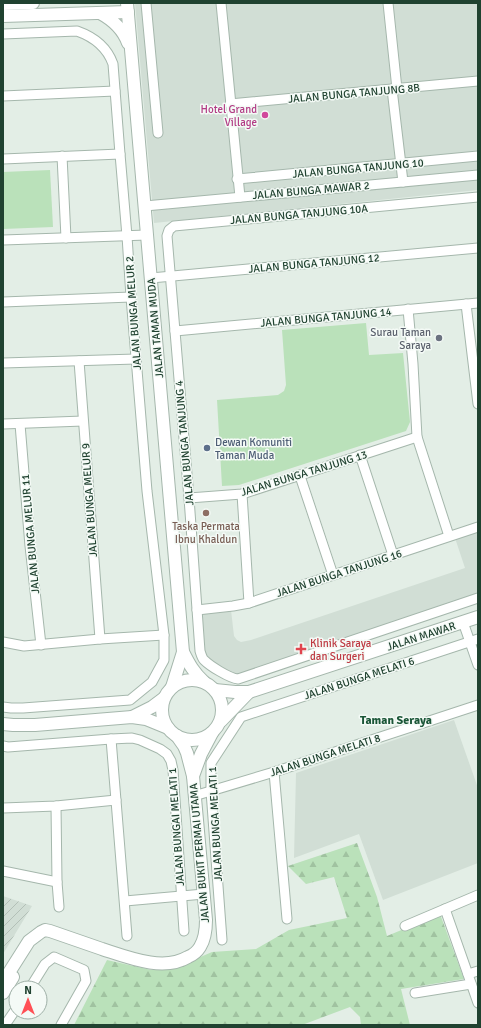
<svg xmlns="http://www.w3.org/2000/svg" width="481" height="1028" font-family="Signika,sans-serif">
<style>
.built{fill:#d1ded5}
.industrial{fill:url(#industrial-furrows)}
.forest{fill:url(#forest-firs)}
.park{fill:#bae1ba}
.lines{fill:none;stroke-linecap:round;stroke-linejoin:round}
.minor-casing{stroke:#a5b7ac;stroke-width:11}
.tertiary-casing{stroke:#a5b7ac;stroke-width:14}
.minor{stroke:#fff;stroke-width:9}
.tertiary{stroke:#fff;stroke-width:12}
.hotel-dot{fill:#d1479c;stroke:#f4faf6;stroke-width:1.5}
.worship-dot{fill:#6b7280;stroke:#f4faf6;stroke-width:1.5}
.service-dot{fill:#5c6f8a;stroke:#f4faf6;stroke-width:1.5}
.education-dot{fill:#8d6e63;stroke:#f4faf6;stroke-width:1.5}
.health-dot{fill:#e0444e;stroke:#f4faf6;stroke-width:1.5}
.labels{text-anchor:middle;stroke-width:3;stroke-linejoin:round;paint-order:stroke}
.street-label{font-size:11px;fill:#204230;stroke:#f4faf6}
.hotel-label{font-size:11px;fill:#b23c85;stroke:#f4faf6;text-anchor:end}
.worship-label{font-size:11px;fill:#5b616d;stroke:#f4faf6;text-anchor:end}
.service-label{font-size:11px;fill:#4e5e75;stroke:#f4faf6;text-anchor:start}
.education-label{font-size:11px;fill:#785e54;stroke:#f4faf6}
.health-label{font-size:11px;fill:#be3a42;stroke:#f4faf6;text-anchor:start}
.neighbourhood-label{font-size:12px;font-weight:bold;fill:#1a5637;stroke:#f4faf6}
</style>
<defs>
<pattern id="industrial-furrows" width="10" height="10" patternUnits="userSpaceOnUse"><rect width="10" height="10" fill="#d1ded5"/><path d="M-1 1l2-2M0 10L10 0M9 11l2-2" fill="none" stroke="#b3c0b7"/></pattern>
<pattern id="forest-firs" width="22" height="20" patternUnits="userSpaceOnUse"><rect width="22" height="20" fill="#bae1ba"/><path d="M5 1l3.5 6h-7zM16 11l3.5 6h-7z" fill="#a0c2a0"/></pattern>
</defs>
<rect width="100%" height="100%" fill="#e3eee6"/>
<g class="built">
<path d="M135,3H478V190L154,223Z"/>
<path d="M478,530V596L235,676L204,656L200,612L231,610L234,636L237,640L241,642L251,640L465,568L455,538Z"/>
<path d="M454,720L478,788V863L383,900L359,834L294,858L296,773Z"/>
</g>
<path class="industrial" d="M3,896L32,906L3,954Z"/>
<path class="forest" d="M357,843L377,897L387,936L440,914L464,979L401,989L410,1025H361L360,1017L350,1007L302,1025H74L107,960L151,970L175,968L212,952L256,949L289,930L347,918L334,877L306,884L288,866Z"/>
<g class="park">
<path d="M50,170L53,227L3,229V172Z"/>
<path d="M366,323L369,355L403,353L410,422L406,431L239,485L222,486L217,400L278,395L284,391L286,385L282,330Z"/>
</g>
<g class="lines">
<g class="minor-casing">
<g id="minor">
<path d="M146,3L158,133"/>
<path d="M221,3L240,197"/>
<path d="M388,3L397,89"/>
<path d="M3,34L77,31C94,37 107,47 113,64L120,154L127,236L131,297L147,491L164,635V660L152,682L130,700L23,708H11L3,707"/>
<path d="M392,89L403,182"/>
<path d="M3,96L115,91"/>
<path d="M230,104L478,81"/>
<path d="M62,156L66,238"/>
<path d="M3,159L120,154"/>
<path d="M237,179L478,156"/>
<path d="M478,197L174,226L169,230L167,236L189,498L200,651C201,654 202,658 204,660C210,666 229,678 238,679L478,598"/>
<path d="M145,206L478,175"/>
<path d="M3,240L147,235"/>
<path d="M151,278L478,248"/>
<path d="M3,302L131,297"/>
<path d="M466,304L478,404"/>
<path d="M408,309L413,364L417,437L449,536"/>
<path d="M175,331L478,303"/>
<path d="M79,361L100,639"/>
<path d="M3,363L136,359"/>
<path d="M3,424L83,421"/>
<path d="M20,424L30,546L41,645"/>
<path d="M360,455L393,555"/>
<path d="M300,476L333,575"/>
<path d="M242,494L249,603"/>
<path d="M189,498L242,494L417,437"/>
<path d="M197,610L233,606L249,603L478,527"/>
<path d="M463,622L478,665"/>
<path d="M3,642L24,646L100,639L164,635"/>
<path d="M111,739L127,936"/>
<path d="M3,746L8,747L111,739L132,738L140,740L160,749L167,754L171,761L173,770L184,931"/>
<path d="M274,772L287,919"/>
<path d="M194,796L274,772L478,705"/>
<path d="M56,806L57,882L59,907"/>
<path d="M3,808L56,806L116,800"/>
<path d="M3,871L57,882"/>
<path d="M125,901L204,894"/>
<path d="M445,909L478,1003"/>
<path d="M405,926L478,895"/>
<path d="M222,940L211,791V763L241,717L478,639"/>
<path d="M468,974L478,971"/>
<path d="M30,988L45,964L54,957L84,970L86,981L61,1025"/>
<path d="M415,993L471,984"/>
<path d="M5,1025L16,1009"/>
</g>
</g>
<g class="tertiary-casing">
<g id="tertiary">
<path d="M127,3L183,652C189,664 194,673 204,682"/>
<path d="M3,4L33,3"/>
<path d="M100,13C113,20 123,29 128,43"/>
<path d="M3,16L128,12"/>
<circle cx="192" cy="710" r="30"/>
<path d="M172,687L183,652"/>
<path d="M215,690L235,692H249L478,617"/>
<path d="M132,717L152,707L164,698"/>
<path d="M221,721L249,692"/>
<path d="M3,724L13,725H35L132,717L146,719L168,728"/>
<path d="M193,776L201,754L212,733"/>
<path d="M3,982L29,941L41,932L45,930L50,931C67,937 85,943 102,949C127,957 163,972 188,957C193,955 197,952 200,947C205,939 206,929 206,920L193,776L187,753L184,746L177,736"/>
<path d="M3,993L13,977"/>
</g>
</g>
<use href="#minor" class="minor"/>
<use href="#tertiary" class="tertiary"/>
</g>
<circle class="hotel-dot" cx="265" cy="115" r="4"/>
<circle class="worship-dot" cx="439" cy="338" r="4"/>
<circle class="service-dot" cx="207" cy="448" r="4"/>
<circle class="education-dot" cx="206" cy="513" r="4"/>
<path class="health-dot" d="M299 643h4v4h4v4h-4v4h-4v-4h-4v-4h4z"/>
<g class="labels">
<g class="street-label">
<text transform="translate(354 93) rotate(-5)" y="4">JALAN BUNGA TANJUNG 8B</text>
<text transform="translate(358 168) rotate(-5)" y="4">JALAN BUNGA TANJUNG 10</text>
<text transform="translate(311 190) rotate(-5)" y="4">JALAN BUNGA MAWAR 2</text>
<text transform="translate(299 214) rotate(-5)" y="4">JALAN BUNGA TANJUNG 10A</text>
<text transform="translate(314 263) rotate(-5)" y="4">JALAN BUNGA TANJUNG 12</text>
<text transform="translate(133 313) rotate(-94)" y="4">JALAN BUNGA MELUR 2</text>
<text transform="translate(326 317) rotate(-5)" y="4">JALAN BUNGA TANJUNG 14</text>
<text transform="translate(155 328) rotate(-95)" y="4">JALAN TAMAN MUDA</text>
<text transform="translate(184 443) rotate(-95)" y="4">JALAN BUNGA TANJUNG 4</text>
<text transform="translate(304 473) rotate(-17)" y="4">JALAN BUNGA TANJUNG 13</text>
<text transform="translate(89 500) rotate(-94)" y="4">JALAN BUNGA MELUR 9</text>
<text transform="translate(30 534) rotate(-95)" y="4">JALAN BUNGA MELUR 11</text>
<text transform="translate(339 573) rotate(-18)" y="4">JALAN BUNGA TANJUNG 16</text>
<text transform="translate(421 636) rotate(-18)" y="4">JALAN MAWAR</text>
<text transform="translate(359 678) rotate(-18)" y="4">JALAN BUNGA MELATI 6</text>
<text transform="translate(325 755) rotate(-18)" y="4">JALAN BUNGA MELATI 8</text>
<text transform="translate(215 824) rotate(-93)" y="4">JALAN BUNGA MELATI 1</text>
<text transform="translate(176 827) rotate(-94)" y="4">JALAN BUNGAI MELATI 1</text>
<text transform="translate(199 853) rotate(-95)" y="4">JALAN BUKIT PERMAI UTAMA</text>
</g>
<g class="hotel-label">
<text x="257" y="113">Hotel Grand<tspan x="257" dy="13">Village</tspan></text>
</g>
<g class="worship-label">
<text x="431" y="336">Surau Taman<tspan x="431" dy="13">Saraya</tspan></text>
</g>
<g class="service-label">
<text x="215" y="446">Dewan Komuniti<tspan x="215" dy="13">Taman Muda</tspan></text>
</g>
<g class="education-label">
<text x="206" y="530">Taska Permata<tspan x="206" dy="13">Ibnu Khaldun</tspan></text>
</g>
<g class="health-label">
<text x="310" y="647">Klinik Saraya<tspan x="310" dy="13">dan Surgeri</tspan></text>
</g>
<g class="neighbourhood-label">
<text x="396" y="724">Taman Seraya</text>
</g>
</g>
<rect width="481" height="1028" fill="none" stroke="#204230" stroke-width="8"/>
<g transform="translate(28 1000)"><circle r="19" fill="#f4faf6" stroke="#9fb0a7"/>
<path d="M0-3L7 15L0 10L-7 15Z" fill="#ff5055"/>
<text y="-6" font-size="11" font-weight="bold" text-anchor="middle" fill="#204230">N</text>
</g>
</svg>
